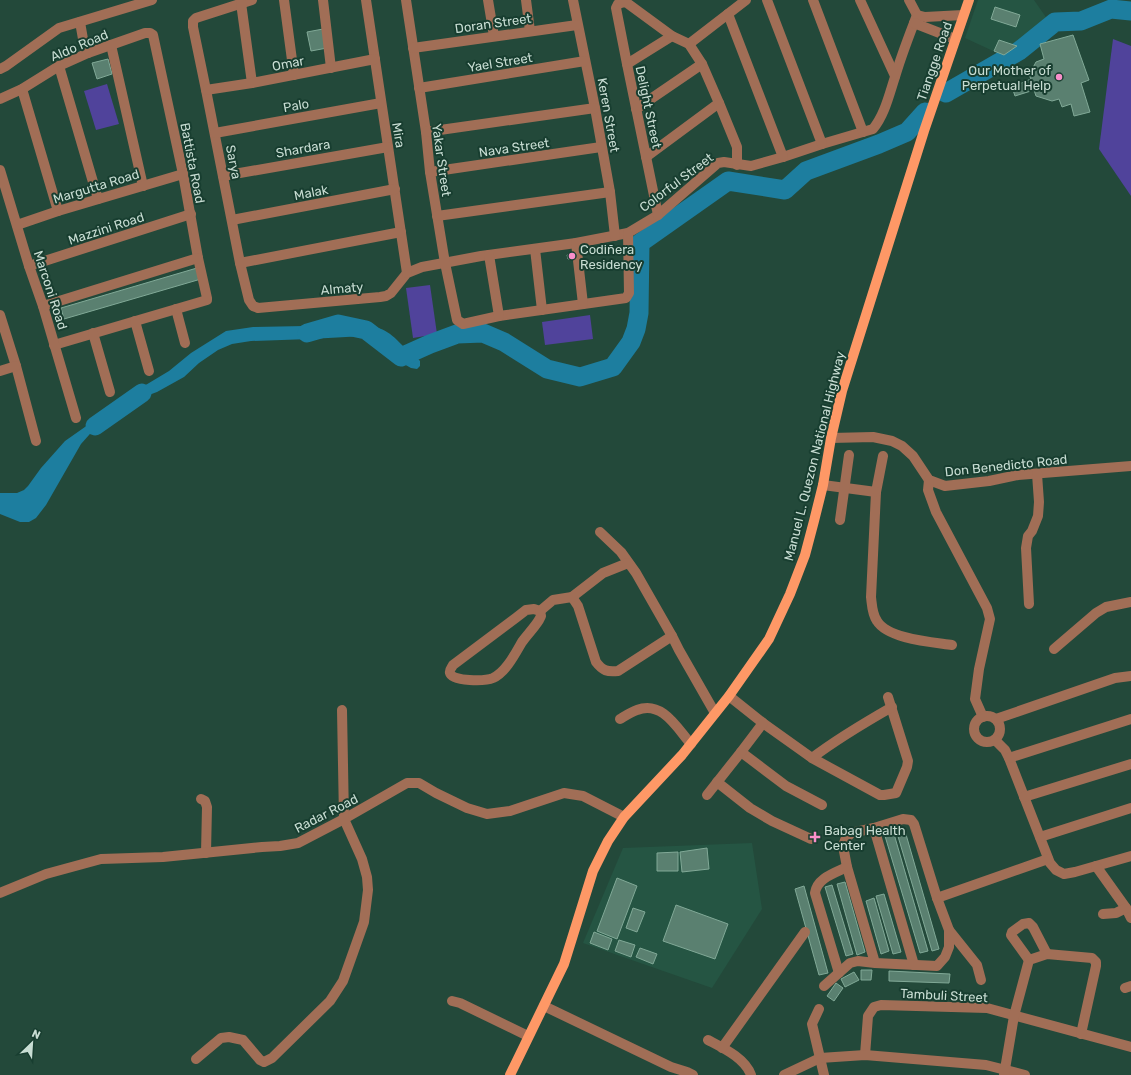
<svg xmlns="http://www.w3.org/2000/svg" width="1131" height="1075" font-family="Rubik,sans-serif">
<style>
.built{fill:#255543}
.green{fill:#50439b}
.water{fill:#1d7e9f}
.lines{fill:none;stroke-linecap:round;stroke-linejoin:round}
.river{stroke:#1d7e9f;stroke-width:19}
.building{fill:#5a8070;stroke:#81a997}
.minor{stroke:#a16e56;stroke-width:10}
.major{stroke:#fe9866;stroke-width:10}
.poi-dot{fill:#f98fca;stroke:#183e30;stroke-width:1.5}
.labels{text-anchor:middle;stroke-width:4;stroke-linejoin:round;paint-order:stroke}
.street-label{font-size:13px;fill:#c8ddd3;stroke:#183e30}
.poi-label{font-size:13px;fill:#c8ddd3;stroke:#183e30;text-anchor:start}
</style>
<rect width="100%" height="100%" fill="#23493a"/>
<g class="built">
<path d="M978,0H1034L1050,23L1004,56L965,38Z"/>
<path d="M752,843L762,909L712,988L583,943L623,848Z"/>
</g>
<g class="green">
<path d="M1113,39L1131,46V196L1099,149Z"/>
<path d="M107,84L119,124L96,130L84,91Z"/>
<path d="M430,285L437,334L413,338L406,288Z"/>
<path d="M590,315L593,339L545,345L542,322Z"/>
</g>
<path class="water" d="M356,325C380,326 387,329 403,346C409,351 415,355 420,361V366L417,369L411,368L402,363L373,339L364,336L310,339L251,341L232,344L218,350L199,363L184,377L157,392L130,402L119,409L97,426L81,444L46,505L36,518L29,522H20L0,514V493H17L24,490L28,486L41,468L65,441L139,389L169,371L191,353L226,331L253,327Z"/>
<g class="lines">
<g class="river">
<path d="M946,93L1019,51L1055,22L1081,21L1111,9L1131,11"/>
<path d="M307,333L338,324L366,330L401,357L430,344L457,334L483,333L504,342L547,369L580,377L613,367L631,342L636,329L639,313L640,243L728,181L785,190L806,171L879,144L907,132L925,112"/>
<path d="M95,426L142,393"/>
</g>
</g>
<g class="building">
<path d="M995,7L1020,15L1016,27L991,19Z"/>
<path d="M323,29L327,48L311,51L307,32Z"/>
<path d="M1073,35L1089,80L1081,83L1090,112L1074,116L1071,104L1062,107L1059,99L1052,101L1036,96L1034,90L1015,96L1012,87L1031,79L1029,75L1036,62L1044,59L1040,44Z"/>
<path d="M999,40L1017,46L1004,55L994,51Z"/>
<path d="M108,59L112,74L97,79L92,63Z"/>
<path d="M576,253L577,258L568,259L567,255Z"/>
<path d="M197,268L201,279L64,319L61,308Z"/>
<path d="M905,831L939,949L932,951L897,833Z"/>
<path d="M894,834L928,951L920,953L885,836Z"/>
<path d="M707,848L709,869L682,872L680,852Z"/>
<path d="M678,852V871H657V853Z"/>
<path d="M617,878L637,886L617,939L597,931Z"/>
<path d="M845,882L865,952L857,955L837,884Z"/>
<path d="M832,885L853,954L846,956L825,887Z"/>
<path d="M804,886L828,973L819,975L795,889Z"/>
<path d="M884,894L901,952L893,954L876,896Z"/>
<path d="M874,898L889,951L881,954L866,901Z"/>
<path d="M676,905L728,924L715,959L663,941Z"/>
<path d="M633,908L645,912L637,932L626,928Z"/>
<path d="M594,932L612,939L608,950L590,943Z"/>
<path d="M619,940L635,945L631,957L615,951Z"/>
<path d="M640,948L657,954L653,964L636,957Z"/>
<path d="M861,970H872L871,980H861Z"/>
<path d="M889,971L950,974L949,983L889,981Z"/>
<path d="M854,972L859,980L845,987L841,979Z"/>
<path d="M836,983L843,988L834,1001L827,996Z"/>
</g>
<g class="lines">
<g class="minor">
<path d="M252,0L196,18L193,21V27L206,90L240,263L249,300L253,306L258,308L380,297L386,296L391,293L407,273L422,267L481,256L576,243L628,233L658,215L718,163L724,162L751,166L783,157L822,144L873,129C885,114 889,95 895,77C901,56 909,36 917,15"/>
<path d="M284,0L294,75"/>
<path d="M323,0L331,68"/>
<path d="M366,0L407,273"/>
<path d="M406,0L426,132L430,172L445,263L457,320L463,324L499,316L626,298L629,293L628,233"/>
<path d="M488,0L494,36"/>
<path d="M526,0L530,31"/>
<path d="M573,0L595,108L610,192L615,236"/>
<path d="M767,0L822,144"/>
<path d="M813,0L863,132"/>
<path d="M860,0L895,76"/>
<path d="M909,0L917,15"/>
<path d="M241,3L252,83"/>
<path d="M728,14L783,157"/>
<path d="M917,15L925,17L963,15"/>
<path d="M80,22L83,39L88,53"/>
<path d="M914,23L955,39"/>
<path d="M689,44L746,0"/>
<path d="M111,45L143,186"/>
<path d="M413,48L577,25"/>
<path d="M627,64L672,36"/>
<path d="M59,66L98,199"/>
<path d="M0,69L6,66L59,28L152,0"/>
<path d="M419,88L585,61"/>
<path d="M22,89L58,211"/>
<path d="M206,90L252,83L375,59"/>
<path d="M0,99L22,89L59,66L88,53L145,33H150L153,35L183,174L198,258L207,298V300L54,345"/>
<path d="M636,109L702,64"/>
<path d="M426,132L595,108"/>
<path d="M215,133L381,103"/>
<path d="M646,157L719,103"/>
<path d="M0,170L29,266L43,306L76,418"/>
<path d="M430,172L601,147"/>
<path d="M223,176L388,147"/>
<path d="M658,215L627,64L616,8L618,4L624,2L627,3L672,36L689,44L702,64L719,103L737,147V165"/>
<path d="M437,216L610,192"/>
<path d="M232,220L395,189"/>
<path d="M17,225L58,211L183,174"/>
<path d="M576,243L583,304"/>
<path d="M535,249L542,310"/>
<path d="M489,255L499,316"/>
<path d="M240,263L401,232"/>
<path d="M29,266L191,214"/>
<path d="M43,306L198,258"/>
<path d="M176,309L185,343"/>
<path d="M0,315L16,366L36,441"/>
<path d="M135,321L149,371"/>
<path d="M93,333L110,392"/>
<path d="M0,371L16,366"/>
<path d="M831,438L873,437L892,441L902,446L913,456L929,480L945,486L989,481L1018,475L1131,466"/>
<path d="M883,456L876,492L871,597C872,605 872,614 877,621C888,639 932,642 952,645"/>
<path d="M929,480L928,490L936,512L987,608L990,619L979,669L975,699L983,717"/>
<path d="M823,485L876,492"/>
<path d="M840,520L849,455"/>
<path d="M600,532L621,552L636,573L672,636L679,650L715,713"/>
<path d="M572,597L578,606L596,662C603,671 607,672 618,671L672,636"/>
<path d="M1029,604L1026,548L1028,536L1032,531L1038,516L1039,502L1037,474"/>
<path d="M534,609L540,611L541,616L539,620C534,628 527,635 522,642C515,654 506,672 493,678C486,681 452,682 450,673C449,670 452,667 453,665L517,617L526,610Z"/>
<path d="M540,611L553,600L572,597L603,573L628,563"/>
<path d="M1054,649L1096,613L1106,607L1131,602"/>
<path d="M729,696L763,723L812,758L880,795H884L896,793L907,767L908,761L888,697"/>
<circle cx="987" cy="729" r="13"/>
<path d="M620,719C625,716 631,712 637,710C662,700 677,728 691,744"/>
<path d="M996,719L1115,678L1131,676"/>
<path d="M995,740L1005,750L1009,758L1050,863L1056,870L1064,874L1075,872L1131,856"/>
<path d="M741,752L786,786L822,805"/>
<path d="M812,758C837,739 864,723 892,707"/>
<path d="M1009,758L1131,719"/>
<path d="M717,782L750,808L772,821L811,839"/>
<path d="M707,795L741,752L763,723"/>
<path d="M1024,797L1131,764"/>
<path d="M201,799L205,801L207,807L206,853"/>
<path d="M874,828L914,965"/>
<path d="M1040,837L1131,808"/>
<path d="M1096,866L1126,908L1131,918"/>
<path d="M0,893L46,874L101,859L163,857L262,847L280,846L298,843L344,819L407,783H419L436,793L467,808L487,814L510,811L564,793L583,796L624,817"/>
<path d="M937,898L1048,859"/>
<path d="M1103,914L1116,913L1126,908"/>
<path d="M949,930L977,965L981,980"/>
<path d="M1029,960L1011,935L1012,932L1023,924L1029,923L1033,927L1047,954"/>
<path d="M839,973L815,893C817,878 835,873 847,867"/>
<path d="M824,986L850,963L858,961L875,963L937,966L945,957L949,947V930L937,898L914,824L911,820L903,819L874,828L851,833L845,840L843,846L847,867L875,963"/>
<path d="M1125,988L1131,986"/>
<path d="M452,1001L460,1003L528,1036"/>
<path d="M544,1006L671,1067L687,1072L693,1075"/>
<path d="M819,1009L812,1024L824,1075"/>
<path d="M708,1040C723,1048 745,1058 751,1075"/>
<path d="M722,1048L805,932"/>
<path d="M865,1055L868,1016L874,1007L881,1005L987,1008L1131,1047"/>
<path d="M196,1059L221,1038L229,1037L243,1040L260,1060L264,1062L272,1058L330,1001L343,981L364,922L368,890L367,877L362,859L344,819L342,710"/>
<path d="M784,1075L820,1058L865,1055L986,1065L1025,1075"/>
<path d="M1004,1075L1014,1016L1029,960L1047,954L1092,958L1096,962V966L1081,1034"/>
</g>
<path class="major" d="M510,1075L564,964L593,871L608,841L624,817L682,755L729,696L769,639L790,594L805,555L814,521L823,485L831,438L842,391L924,131L969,0"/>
</g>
<g class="poi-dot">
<circle cx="1059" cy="77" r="4"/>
<circle cx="572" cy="256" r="4"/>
<path d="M813 831h4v4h4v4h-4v4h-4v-4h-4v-4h4z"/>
</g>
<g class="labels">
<g class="street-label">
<text transform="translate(493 23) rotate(-8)" y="5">Doran Street</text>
<text transform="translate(79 45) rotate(-23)" y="5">Aldo Road</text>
<text transform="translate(934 61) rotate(-71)" y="5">Tiangge Road</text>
<text transform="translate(500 62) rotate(-9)" y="5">Yael Street</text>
<text transform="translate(288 63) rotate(-11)" y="5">Omar</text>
<text transform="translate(296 105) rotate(-10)" y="5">Palo</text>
<text transform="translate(649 107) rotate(78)" y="5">Delight Street</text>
<text transform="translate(609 115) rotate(80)" y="5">Keren Street</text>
<text transform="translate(399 135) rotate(81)" y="5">Mira</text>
<text transform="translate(514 147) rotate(-8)" y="5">Nava Street</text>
<text transform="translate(303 148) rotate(-10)" y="5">Shardara</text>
<text transform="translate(442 160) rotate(82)" y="5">Yakar Street</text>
<text transform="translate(234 162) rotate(79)" y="5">Sarya</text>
<text transform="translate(193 163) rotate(79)" y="5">Battista Road</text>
<text transform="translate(676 182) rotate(-37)" y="5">Colorful Street</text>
<text transform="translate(96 186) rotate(-17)" y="5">Margutta Road</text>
<text transform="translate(311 192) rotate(-11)" y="5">Malak</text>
<text transform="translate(106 228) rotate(-18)" y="5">Mazzini Road</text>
<text transform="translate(342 288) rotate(-5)" y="5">Almaty</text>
<text transform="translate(51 290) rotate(72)" y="5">Marconi Road</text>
<text transform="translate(814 456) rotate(-76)" y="5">Manuel L. Quezon National Highway</text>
<text transform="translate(1006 465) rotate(-6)" y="5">Don Benedicto Road</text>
<text transform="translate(326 813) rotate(-27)" y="5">Radar Road</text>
<text transform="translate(944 995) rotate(3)" y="5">Tambuli Street</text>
</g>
<g class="poi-label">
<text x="1051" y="75" text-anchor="end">Our Mother of<tspan x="1051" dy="15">Perpetual Help</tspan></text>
<text x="580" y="254">Codiñera<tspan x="580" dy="15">Residency</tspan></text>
<text x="824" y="835">Babag Health<tspan x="824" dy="15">Center</tspan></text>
</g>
</g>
<g transform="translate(32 1043) rotate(25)" stroke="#183e30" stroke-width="3" paint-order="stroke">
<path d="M0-3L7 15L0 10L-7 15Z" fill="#c8ddd3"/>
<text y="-6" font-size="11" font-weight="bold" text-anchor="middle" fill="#c8ddd3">N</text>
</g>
</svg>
